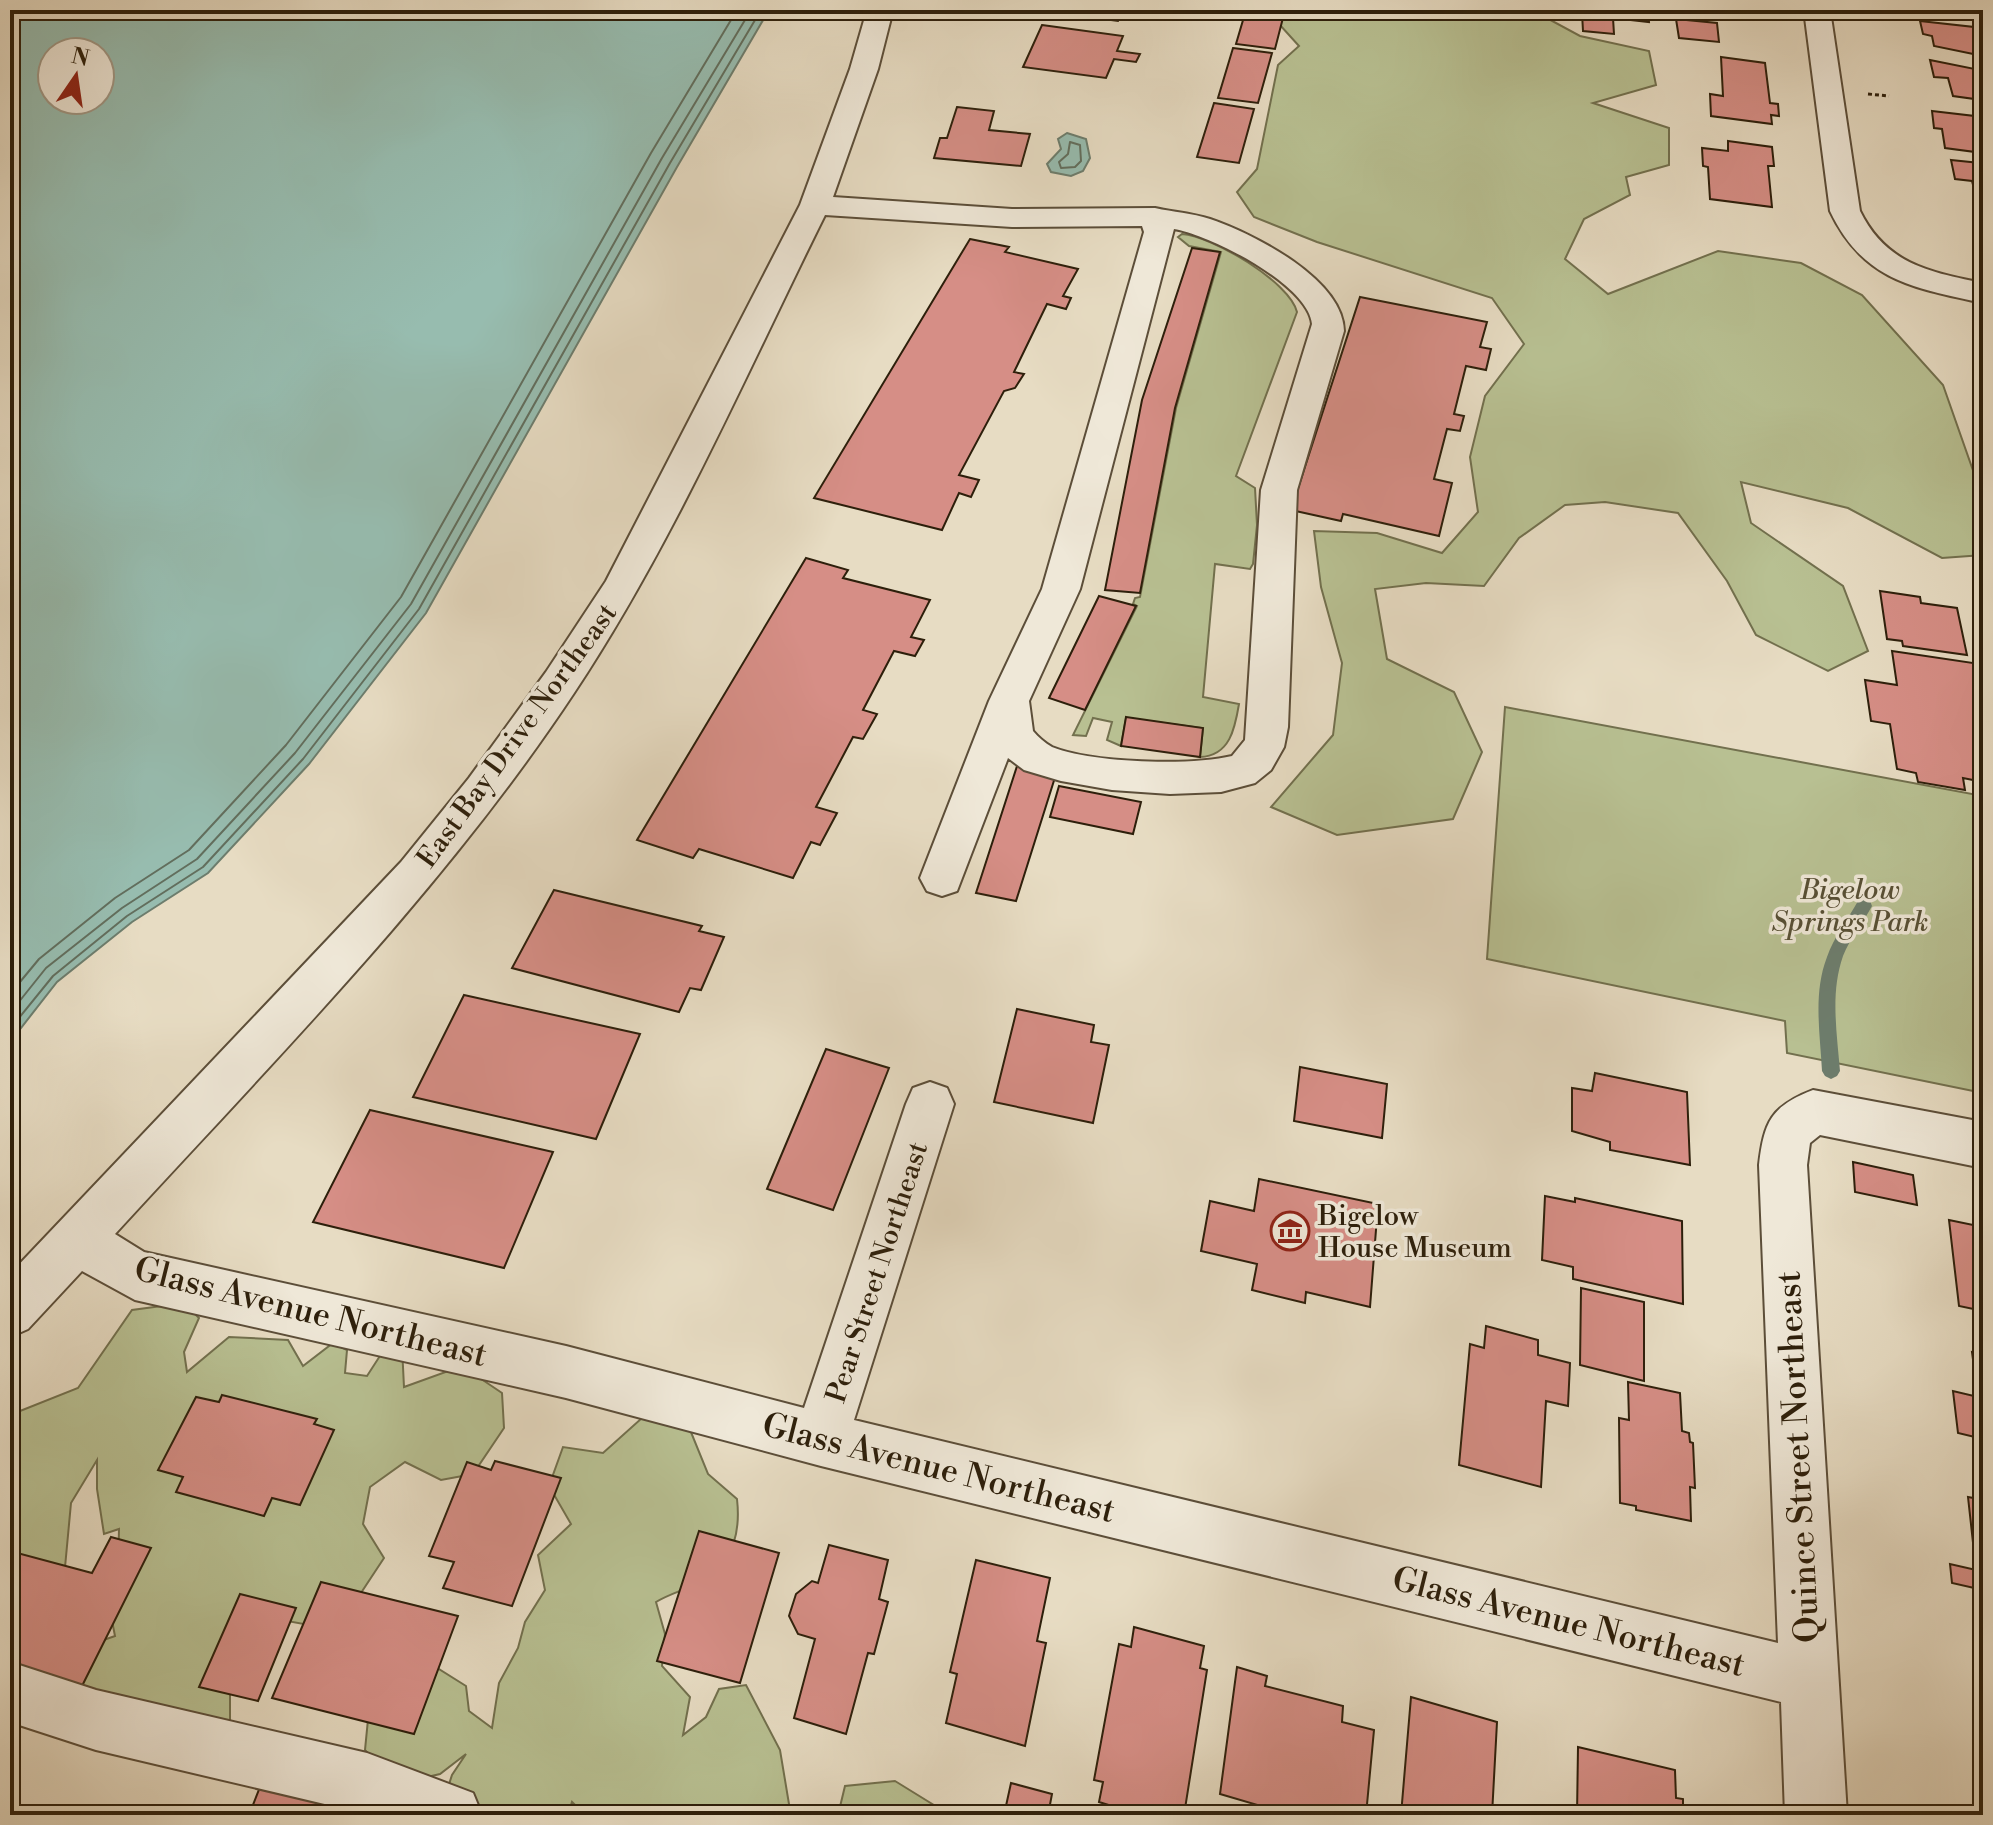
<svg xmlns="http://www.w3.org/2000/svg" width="1993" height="1825" font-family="'Libre Bodoni',serif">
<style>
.green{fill:#b8c092;stroke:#72704e;stroke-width:2}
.water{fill:#97bcaf;stroke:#6d7d6d;stroke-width:2;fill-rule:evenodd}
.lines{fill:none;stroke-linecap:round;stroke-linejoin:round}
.shore{stroke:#626e5d;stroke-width:2}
.stream{fill:#6d7d6d;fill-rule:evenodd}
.building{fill:#d68e86;stroke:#2d1f0b;stroke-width:2}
.minor-casing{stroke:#5c4e39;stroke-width:4}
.path{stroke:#2d1f0b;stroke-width:3;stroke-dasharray:4 3;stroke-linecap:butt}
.minor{fill:#efe8d8;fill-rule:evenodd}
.labels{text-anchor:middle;stroke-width:7;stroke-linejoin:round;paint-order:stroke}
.street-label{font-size:28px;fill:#2d1f0b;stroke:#efe8d8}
.park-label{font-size:28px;font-style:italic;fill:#574f34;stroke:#efe8d8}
.poi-label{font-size:28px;fill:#2d1f0b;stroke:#efe8d8;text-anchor:start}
.near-street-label{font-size:34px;fill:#2d1f0b;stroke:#efe8d8}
</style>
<rect width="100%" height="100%" fill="#e7dcc3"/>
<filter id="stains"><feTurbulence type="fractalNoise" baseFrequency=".0025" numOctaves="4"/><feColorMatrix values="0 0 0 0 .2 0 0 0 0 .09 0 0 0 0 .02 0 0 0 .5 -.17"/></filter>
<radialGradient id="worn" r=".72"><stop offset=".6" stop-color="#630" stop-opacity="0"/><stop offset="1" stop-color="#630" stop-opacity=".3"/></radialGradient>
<g class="green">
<path d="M1271,10H1532L1580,36L1649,51L1656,85L1593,103L1669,128V165L1626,177L1630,195L1584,219L1565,259L1608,294L1718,251L1801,263L1862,295L1943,385L1983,499V555L1942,558L1848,508L1741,482L1751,523L1843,586L1868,651L1828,671L1756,635L1727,581L1678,513L1605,502L1565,505L1519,538L1484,586L1426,583L1375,589L1387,659L1454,692L1482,752L1453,819L1337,835L1271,807L1333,735L1342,663L1321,587L1314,531L1377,533L1442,553L1478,512L1470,457L1485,396L1524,344L1492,298L1317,242L1254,217L1237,192L1257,169L1278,65L1299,46L1269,13Z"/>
<path d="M1182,234C1212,236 1290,282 1297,312L1236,476L1255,488L1257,525L1253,564L1250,569L1215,564L1203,697L1239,704C1235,728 1230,756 1200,757L1203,728L1126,718L1121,746L1107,740L1112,722L1093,718L1086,736L1073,735L1137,606L1133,604L1135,598L1140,597L1176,408L1221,252L1189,246L1178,237Z"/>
<path d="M1505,707L1983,796V1093L1787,1053L1785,1021L1487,959Z"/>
<path d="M184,1303L199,1318L184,1352L187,1372L229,1337L288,1340L303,1366L333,1343L347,1350L345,1373L367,1376L387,1345L402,1347L404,1387L462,1366L502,1393L504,1428L473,1474L441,1480L405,1462L370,1487L363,1524L384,1558L351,1608L320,1627L271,1618L230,1676V1722L72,1700L92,1644L115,1636L108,1600L118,1573L119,1529L104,1534L97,1489V1460L71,1503L64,1578L10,1561V1415L78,1388L132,1310Z"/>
<path d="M652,1409L684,1415L708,1474L737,1499C741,1535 732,1567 696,1584C682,1591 669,1594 656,1602L665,1634L662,1666L690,1697L683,1735L706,1717L719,1689L746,1685L780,1750L789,1804L782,1815H585L572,1802L568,1815H439L452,1775L466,1754L440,1774L410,1781L384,1773L365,1750L370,1699L426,1661L466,1686L469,1711L492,1728L499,1683L518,1648L525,1622L545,1590L538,1555L571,1524L549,1486L563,1447L603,1453Z"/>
<path d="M895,1781L950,1815H838L845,1786Z"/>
</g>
<g class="water">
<path d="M10,10H769L677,167L426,613L309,764L208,873L132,922L57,982L10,1042ZM52,52H100V100H52Z"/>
<path d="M1067,133L1086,139L1090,158L1083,171L1071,176L1051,172L1047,164L1061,149L1058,139Z"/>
</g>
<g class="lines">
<g class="shore">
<path d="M1070,142L1080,145L1081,161L1075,167L1061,168L1059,162L1068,154Z"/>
<path d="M10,994L39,959L115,898L189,850L286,745L401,597L651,153L737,10"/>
<path d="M10,1013L46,968L122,908L197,859L295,753L411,604L662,158L751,10"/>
<path d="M10,1029L53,976L127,916L203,867L303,759L419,609L670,163L761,10"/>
</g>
<path class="stream" d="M1864,899L1870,901L1872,906C1863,923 1850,938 1843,956C1830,993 1837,1033 1840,1071L1837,1076L1831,1079L1825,1076L1822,1071C1820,1033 1813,993 1827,957C1834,937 1848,919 1858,901Z"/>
</g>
<g class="building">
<path d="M1035,10H1123L1118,21Z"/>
<path d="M1246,10H1285L1275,49L1236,44Z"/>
<path d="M1579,10H1648L1649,22L1613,18L1614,34L1583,31L1582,13Z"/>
<path d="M1676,19L1717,23L1719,42L1679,38Z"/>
<path d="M1920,21L1983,28V56L1934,46L1932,36L1923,34Z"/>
<path d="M1042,25L1123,36L1117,51L1140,54L1136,62L1114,59L1106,78L1023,67Z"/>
<path d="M1233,48L1272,53L1258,103L1218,98Z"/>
<path d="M1721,57L1765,63L1770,103L1778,104L1779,116L1771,115L1772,124L1711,116L1710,94L1723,96Z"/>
<path d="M1930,60L1975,69L1978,80L1983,81L1982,100L1953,96L1948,78L1934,77Z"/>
<path d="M1214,103L1254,109L1239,163L1197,157Z"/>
<path d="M957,107L994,111L989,130L1030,134L1021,166L934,158L940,138H947Z"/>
<path d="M1932,111L1983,117V153L1945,148L1942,129L1934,128Z"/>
<path d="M1728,141L1772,147L1774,166H1768L1772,207L1710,199L1708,167L1703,166L1702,148L1728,151Z"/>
<path d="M1951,160L1980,163L1983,168V201L1977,200L1972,181L1955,179Z"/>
<path d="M970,239L1009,247L1005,252L1078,269L1063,296L1071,298L1066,309L1047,304L1014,372L1024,374L1015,388L1004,391L959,475L979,480L971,497L959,493L942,530L814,498Z"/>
<path d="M1192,248L1220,252L1175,408L1140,593L1105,590L1142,400Z"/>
<path d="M1360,297L1487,322L1480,347L1491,349L1486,370L1466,366L1454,414L1464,416L1460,431L1447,429L1434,479L1452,483L1439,536L1343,514L1341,521L1291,510Z"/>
<path d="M806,558L848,570L843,578L930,600L911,637L924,640L915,656L894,651L863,710L877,714L863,739L853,737L816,807L837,813L820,845L811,842L793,878L699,849L693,858L637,840Z"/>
<path d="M1880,591L1920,597L1921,603L1957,608L1967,655L1903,646L1902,641L1887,639Z"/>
<path d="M1099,596L1136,606L1085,710L1049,698Z"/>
<path d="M1892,651L1980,664L1983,782L1963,778L1965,790L1918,782L1916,773L1897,769L1890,724L1871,721L1865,680L1897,685Z"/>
<path d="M1126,717L1203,728L1200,757L1121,746Z"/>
<path d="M1018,763L1057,771L1016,901L976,893Z"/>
<path d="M1059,786L1141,802L1133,834L1050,817Z"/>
<path d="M554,890L702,926L699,931L724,937L701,990L690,988L679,1012L512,968Z"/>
<path d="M464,995L640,1034L596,1139L413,1097Z"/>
<path d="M1017,1009L1094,1025L1091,1042L1109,1045L1093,1123L994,1102Z"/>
<path d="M826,1049L889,1068L833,1210L767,1189Z"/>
<path d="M1300,1067L1387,1084L1382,1138L1294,1121Z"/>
<path d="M1595,1073L1687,1092L1690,1165L1610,1150V1142L1572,1131V1088L1592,1091Z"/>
<path d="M370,1110L553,1152L504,1268L313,1222Z"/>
<path d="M1853,1162L1913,1175L1917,1205L1855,1192Z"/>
<path d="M1259,1179L1378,1204L1370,1307L1306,1292L1305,1303L1252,1290L1257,1264L1201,1251L1210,1201L1254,1211Z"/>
<path d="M1545,1196L1575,1202V1198L1682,1221L1683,1304L1573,1279V1267L1542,1260Z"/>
<path d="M1949,1220L1983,1227V1311L1959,1306Z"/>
<path d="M1581,1288L1644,1302V1381L1580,1365Z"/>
<path d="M1486,1326L1538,1340V1355L1570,1363L1568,1406L1546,1401L1541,1487L1459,1465L1470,1344L1484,1348Z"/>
<path d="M1972,1352L1983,1354V1439L1958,1433L1953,1391L1978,1397Z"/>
<path d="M1628,1382L1680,1393L1682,1431L1689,1433L1690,1442L1693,1443L1695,1488L1690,1487L1691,1521L1636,1510V1506L1620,1503L1619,1418L1629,1420Z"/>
<path d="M222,1395L317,1419L314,1424L334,1430L300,1505L272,1498L264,1516L176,1492L183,1477L158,1470L196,1397L219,1402Z"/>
<path d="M495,1461L561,1478L512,1606L443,1588L454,1562L429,1556L467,1462L491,1470Z"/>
<path d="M1978,1490L1983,1492V1590L1952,1583L1950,1564L1976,1570L1968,1497L1979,1499Z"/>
<path d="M699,1531L779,1553L740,1683L657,1661Z"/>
<path d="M111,1537L151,1548L82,1686L10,1665V1551L92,1573Z"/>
<path d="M829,1545L888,1560L879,1599L888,1602L874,1654L868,1653L846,1734L794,1718L815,1639L798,1634L789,1616L796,1594L812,1581L818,1583Z"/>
<path d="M976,1560L1050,1578L1037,1641L1046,1643L1025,1746L946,1723L957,1674L950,1672Z"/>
<path d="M321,1582L458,1616L414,1734L272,1698Z"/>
<path d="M240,1594L296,1608L258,1701L199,1687Z"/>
<path d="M1134,1627L1204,1646L1200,1668L1207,1670L1184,1815H1128V1811L1099,1802L1103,1782L1094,1780L1119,1644L1131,1647Z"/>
<path d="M1237,1667L1267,1676L1265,1686L1343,1706L1342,1722L1374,1730L1366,1815H1292L1220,1794Z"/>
<path d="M1411,1697L1497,1722L1492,1815H1401Z"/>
<path d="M1578,1747L1675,1770L1676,1798L1683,1799V1815H1577Z"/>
<path d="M262,1782L397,1815H249Z"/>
<path d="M1011,1783L1052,1794L1048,1815H1004Z"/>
</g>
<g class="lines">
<g class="minor-casing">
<g id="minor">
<path d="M867,10H893L878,69L833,197L1012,209L1155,208C1173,212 1192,213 1210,219C1254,234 1343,279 1344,331L1297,490L1288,727L1284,747L1271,770L1255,783L1221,792L1170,794L1112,790L1061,781L1024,770L1008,758L957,891L942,896L927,891L920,878L989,701L1042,589L1144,232L1142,226L1012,227L825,215C745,376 673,544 574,693C443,891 274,1060 115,1234L144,1252L566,1346L804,1408L906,1104L913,1088L930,1082L947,1088L954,1104L854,1420L1778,1643L1759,1165C1764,1122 1771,1106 1813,1090L1983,1122V1168L1820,1135L1810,1143L1807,1165L1847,1815H1785L1781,1702L821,1466L566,1398L135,1300L82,1271L28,1329L10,1337V1274L401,862L469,778L546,672L606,581L800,205L850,69ZM1174,229C1210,235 1308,284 1312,324L1261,490L1245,740L1232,756C1191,766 1092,763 1052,747C1045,743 1038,737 1033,731L1029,701L1080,589Z"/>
<path d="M1804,10H1830L1860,211C1886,264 1929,272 1983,283V303C1914,288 1863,281 1830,211Z"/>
<path d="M10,1662L96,1690L367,1753L473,1793L482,1815H371L96,1750L10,1722Z"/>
</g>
</g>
<path class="path" d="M1868,94L1889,96"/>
<use href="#minor" class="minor"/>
</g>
<defs>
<g id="museum-ring" transform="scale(2)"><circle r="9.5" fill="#efe8d8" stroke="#8f2418" stroke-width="1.5"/><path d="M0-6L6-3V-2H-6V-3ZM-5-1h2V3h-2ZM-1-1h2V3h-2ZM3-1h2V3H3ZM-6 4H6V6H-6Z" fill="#8f2418"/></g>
</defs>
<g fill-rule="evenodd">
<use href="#museum-ring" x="1290" y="1231"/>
</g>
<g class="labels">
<g class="street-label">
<text transform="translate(516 735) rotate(-54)" y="10">East Bay Drive Northeast</text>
<text transform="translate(876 1272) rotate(-72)" y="10">Pear Street Northeast</text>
</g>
<g class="park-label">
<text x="1850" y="899">Bigelow<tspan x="1850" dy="32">Springs Park</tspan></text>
</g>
<g class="poi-label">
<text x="1318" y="1225">Bigelow<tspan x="1318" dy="32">House Museum</tspan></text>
</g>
<g class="near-street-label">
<text transform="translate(311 1311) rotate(14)" y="12">Glass Avenue Northeast</text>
<text transform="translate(1797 1457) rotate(-93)" y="12">Quince Street Northeast</text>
<text transform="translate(939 1467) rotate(14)" y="12">Glass Avenue Northeast</text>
<text transform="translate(1569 1621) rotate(14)" y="12">Glass Avenue Northeast</text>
</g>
</g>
<rect width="1993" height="1825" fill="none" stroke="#e7dcc3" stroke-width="40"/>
<rect x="12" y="12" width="1969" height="1801" fill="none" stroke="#2d1f0b" stroke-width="4"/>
<rect x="20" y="20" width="1953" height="1785" fill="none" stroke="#2d1f0b" stroke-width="2"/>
<g transform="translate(76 76) rotate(13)"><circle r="38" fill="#efe8d8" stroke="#a19886" stroke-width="2"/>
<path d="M0-6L14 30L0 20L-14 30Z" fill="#8f2418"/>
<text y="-12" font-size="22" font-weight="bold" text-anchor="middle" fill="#2d1f0b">N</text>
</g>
<rect width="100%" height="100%" filter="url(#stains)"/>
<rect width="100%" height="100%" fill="url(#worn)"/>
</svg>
